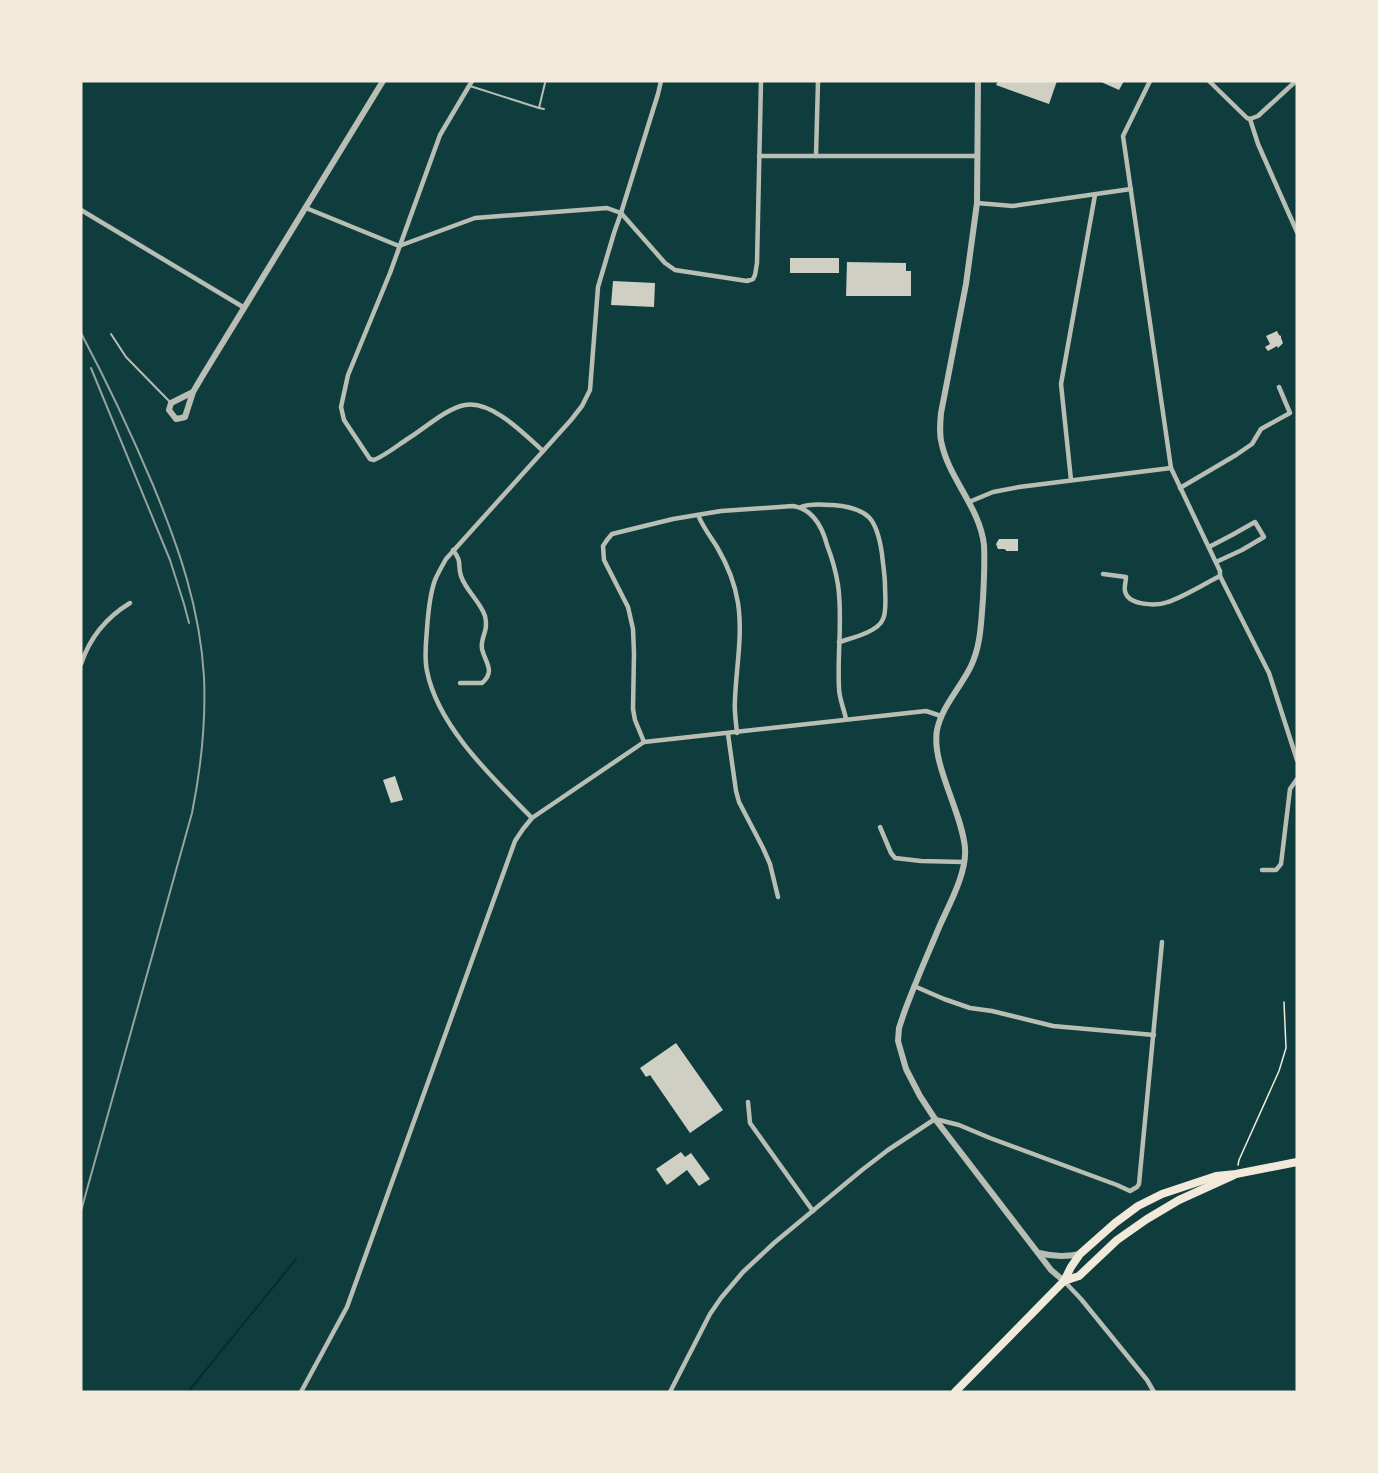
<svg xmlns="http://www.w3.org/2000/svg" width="1378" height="1473" font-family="'DM Sans',sans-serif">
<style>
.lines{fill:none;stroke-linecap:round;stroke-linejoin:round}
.stream{stroke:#0a2a2b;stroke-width:2}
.building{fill:#cfcfc3}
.path{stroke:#f1e9da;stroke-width:1.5}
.service{stroke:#b8beb3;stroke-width:2}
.minor{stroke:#b8beb3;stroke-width:4.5}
.tertiary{stroke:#b8beb3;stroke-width:6}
.primary{stroke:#f1e9da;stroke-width:8}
.rail{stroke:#97a49c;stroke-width:2}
</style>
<rect width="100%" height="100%" fill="#0f3d3e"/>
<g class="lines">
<path class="stream" d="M188,1392L296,1259"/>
</g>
<g class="building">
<path d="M998,81H1057L1049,104L996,85Z"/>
<path d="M1099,81H1124L1119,90Z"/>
<rect x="790" y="258" width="49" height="15"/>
<path d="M847,262L906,263V271H911V296H846Z"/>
<path d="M613,281L655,283L654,307L611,305Z"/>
<path d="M1277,331L1279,335L1281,336V338L1283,343L1278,348L1277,346L1268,351L1265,347L1270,344L1266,336Z"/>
<path d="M999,539H1018V551H1006V550L1004,549H998L996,544Z"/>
<path d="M395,776L403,800L391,803L383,780Z"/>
<path d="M676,1043L723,1110L690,1133L650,1075L646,1077L640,1068Z"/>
<path d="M681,1152L685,1157L691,1153L710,1179L699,1186L687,1170L667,1185L656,1169Z"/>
</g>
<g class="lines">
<path class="path" d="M1238,1165L1239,1160L1279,1071L1286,1048L1284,1002"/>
<g class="service">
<path d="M470,86L539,108"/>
<path d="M544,109L539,108L545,83"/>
<path d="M111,334L126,357L171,403"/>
</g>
<g class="minor">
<path d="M472,81L440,135L390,273L348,375L341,407L344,420L370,459L374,460C386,455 398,445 409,438C425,428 447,408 465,405C492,400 525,435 543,451"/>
<path d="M1150,81L1123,136L1171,468L1220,571V576L1269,673L1297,760"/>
<path d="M1209,81L1247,118L1250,119L1258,144L1297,232"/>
<path d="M1250,119L1258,116L1296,81"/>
<path d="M759,156H978"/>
<path d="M816,156L818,81"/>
<path d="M977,203L1013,206L1131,189"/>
<path d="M306,208L399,246L475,218L607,208L621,213L665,263L675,270L747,281L753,279L755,275L757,263L761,81"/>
<path d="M81,210L243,307"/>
<path d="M1071,480L1061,384L1095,195"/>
<path d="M1180,488L1236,455L1252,444L1261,429L1290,413L1279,387"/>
<path d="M969,502L993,492L1019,487L1171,468"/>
<path d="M801,507C811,503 822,505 833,505C869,508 877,519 882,554C883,565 885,575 885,586C885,595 887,611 883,619C878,632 852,638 839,642"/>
<path d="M698,515C703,527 710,536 717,547C727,564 735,584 738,603C743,636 736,668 735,700C734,711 736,722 737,733"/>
<path d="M1209,547L1232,535L1255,522L1264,537L1242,550L1216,562"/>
<path d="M453,550C463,563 457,564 461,576C466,591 480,601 485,616C489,632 480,637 482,649C485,662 496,671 482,683H460"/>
<path d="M1103,574L1126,577C1126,581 1124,587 1125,591C1128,606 1157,606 1168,602C1183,597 1204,584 1220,576"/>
<path d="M81,664C90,637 107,617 130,603"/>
<path d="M728,734L736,791L739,802L763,848L770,864L778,897"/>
<path d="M644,742L635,720L633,709L634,653L633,629L628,607L604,560L603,546L607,540L612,534L628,530L673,519L721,511L793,506C813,509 822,526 827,545C832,558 836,572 838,585C843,619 837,654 839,688C839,698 844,709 846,719"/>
<path d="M532,818C493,778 438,727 427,671C424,657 426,643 427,629C428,614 430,594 435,580C438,573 442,566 446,559L571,420L582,406L590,390L598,287L614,233L621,213L658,94L661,81"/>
<path d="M880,827L891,853L895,858L921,861L964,862"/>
<path d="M1262,870H1276L1281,864L1290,789L1297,779"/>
<path d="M914,986L944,999L970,1008L992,1011L1053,1026L1154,1035"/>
<path d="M748,1102L750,1123L813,1211"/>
<path d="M1064,1281L1081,1299L1147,1380L1154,1392"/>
<path d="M301,1392L347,1307L515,841L523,829L532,818L644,742L926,711L941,716"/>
<path d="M670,1392L710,1314L721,1298L743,1272L774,1243L862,1170L888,1150L935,1119L959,1125L990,1138L1117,1185L1130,1191L1137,1187L1139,1184L1162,942"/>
</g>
<g class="tertiary">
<path d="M978,81L977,203L966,284L941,413C940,424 939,435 942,445C950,480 980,508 984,545C985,563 984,581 983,599C981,622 981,645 971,666C961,687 942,706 937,730C931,764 962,812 965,848C967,872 950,903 940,925C928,954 915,983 904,1013L899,1028L898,1041L906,1069L920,1096L935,1119L1051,1270L1064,1281"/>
<path d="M193,392L171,403L169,410L176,419L181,418L185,417L193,392L203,375L383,81"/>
<path d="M1039,1253C1054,1257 1065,1257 1080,1254"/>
</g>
<g class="primary">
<path d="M1064,1281L1079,1276L1117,1240L1147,1219L1179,1200L1234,1175"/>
<path d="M955,1392L1064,1281L1071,1267L1080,1254L1115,1223L1138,1206L1162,1194L1216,1176L1236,1174L1297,1162"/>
</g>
<g class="rail">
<path d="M81,333C107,382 131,433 153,485C179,548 200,608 204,677C206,723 201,768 192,813L81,1211"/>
<path d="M91,368L170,560L184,604L189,623"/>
</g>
</g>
<rect width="1378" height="1473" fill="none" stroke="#f1e9da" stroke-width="165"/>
</svg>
